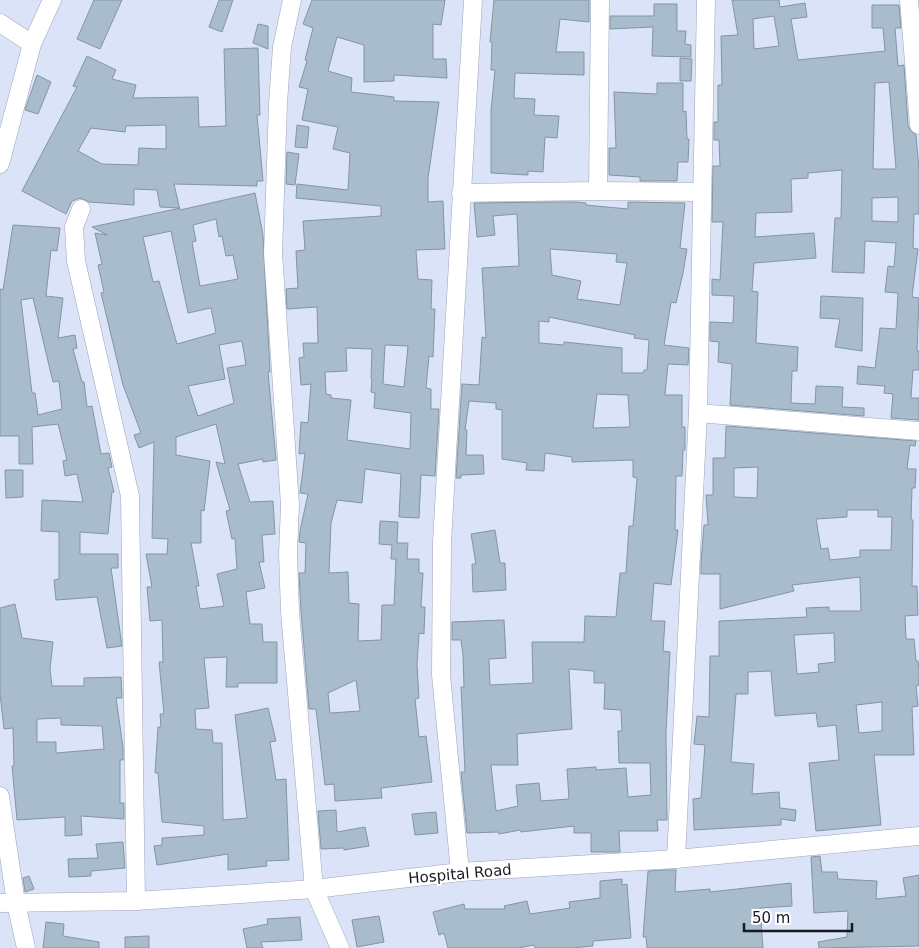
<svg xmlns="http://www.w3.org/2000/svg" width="919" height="948" font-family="'DejaVu Sans',sans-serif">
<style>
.building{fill:#a8bccc;stroke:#8295a5;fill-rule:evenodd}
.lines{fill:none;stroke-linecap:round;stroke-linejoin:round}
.street-casing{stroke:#9ea5ba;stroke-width:19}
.street{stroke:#fff;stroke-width:18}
.labels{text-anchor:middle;stroke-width:4;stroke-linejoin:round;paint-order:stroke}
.street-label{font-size:15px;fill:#171a22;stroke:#fff}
</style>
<rect width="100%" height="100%" fill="#dbe3f9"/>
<g class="building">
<path d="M94,0H122L100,49L77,39Z"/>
<path d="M219,0H233L222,32L209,27Z"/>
<path d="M312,0H445L441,25L433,24V59H446L447,78L394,75V81L364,82V45L337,37L328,71L352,78L351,92L394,97V101L439,102L428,178V202L443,201L445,249L416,250L418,279L432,280L431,309H435L433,357L429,356L426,388L431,389V409H439L435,476L421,475L419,518L399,517L401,474L365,469L362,503L337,500L331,523L329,573L348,572L349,603L359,604L358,641L381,640L382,605H394L396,559H391L392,545L379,544L380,521L398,522L397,543H408L407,559H419V573H423L421,607H425L424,634L419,633L417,665L419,698L415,699L419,737L426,736L432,782L381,788L382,798L335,801L334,784L325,785L316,709H309L301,611L299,573H305L306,543L299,542L300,531L308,494L300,493L305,453L299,454L301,422L308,423L311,384L301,385L299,358L304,357L303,343H318L317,307L287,309L286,289L298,288L296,251L305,250L303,221L381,216V206L296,198L297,184L348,190L350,153L333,149L338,127L302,120L308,89L299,87L307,61L305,60L313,28L303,24ZM385,345L408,346L404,387L383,384ZM346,348L372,349L371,379H372L371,392L375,393L374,408L411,413L410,449L347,440L351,400L331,398V395L326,394L325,372L347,371ZM356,680L360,711L330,713L328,693Z"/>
<path d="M494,0H589V22L560,19L556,52H584V75L515,73L514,98L535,99L534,115L559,116L557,138L545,137L543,172L528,171V175L491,173V111L495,70H491L492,42H490Z"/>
<path d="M732,0H779L780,7L805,3L807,17L791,19L798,60L885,51L883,28H872V5H899L901,28H895L898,66L904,65L908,126L911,131L916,135L919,169V214H914L913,248L918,249L912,297L919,298L917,351H919V370H913L911,398H919V420L891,418L893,394L884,393L885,386L857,384L858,366L875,368L880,328L896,329L898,293L885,292L888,266L894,267L896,243L865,241L864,273L832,272L835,218H841L842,170L808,173V178L791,179L792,212L756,213L755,237L814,233L816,258L754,263L752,291L758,292L756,343L798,347L797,371H792L791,403L815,404L816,386L843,387L842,407L864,408V416L730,405L732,364L718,362L719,342L710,341V322L733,323L734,296L712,295V279L720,280L723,222H712L713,166H720L719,140H714V122H718V85H722L721,36L738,35ZM774,16L779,46L754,49L753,19ZM889,82L896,169H873L875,83ZM898,197V222L872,221V198Z"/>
<path d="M654,4H677V31H686L685,44L691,45V57L652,56L653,27L610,29V16H654Z"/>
<path d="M258,24L268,26V49L253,43Z"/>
<path d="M258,48L260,115H257L263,181H257V186L174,184L180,210L255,193L263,235L270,372H268L276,460L263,462V459L238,464L250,502L273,501L275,534L262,535L264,562H259L265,588L246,592L250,624H262L263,642H277V683H238V687H226L227,657L204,658L209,708L195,709L196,729L212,730L213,743H222L223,820L247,818L235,715L268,708L276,741L270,742L276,780L286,779L289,860L266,861L267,866L228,870V854L157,865L154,846L162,845V838L204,835V826L162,822L158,773H155L158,727H161L160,714H164L159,662H163L162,620L150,621L147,587H152L146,554H167L168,539L152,538L154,442L139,448L134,435L141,433L123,385L101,293L104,292L98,265L102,264L95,233L107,235L92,227L180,208L160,207L157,190L134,189V205L89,202L80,198L72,201L66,214L22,191L77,87L73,86L87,56L116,70L112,79L136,85L133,98L198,97L199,127L226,126L224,49ZM166,125V149L139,148L138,165L102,164L78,151L91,128L125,132L126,126ZM216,219L219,237L222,236L226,256L233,255L238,279L200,286L192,242L196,241L193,225ZM171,231L188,313L211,308L216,333L177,344L159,281L153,282L143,237ZM242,341L246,365L227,368L234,403L198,416L188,386L225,379L219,345ZM216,424L225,464L216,462L230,510L226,511L232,539L235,538L237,569L217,574L224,606L200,609L196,586H199L191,543H201V510L204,511L210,461L176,455V437Z"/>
<path d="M680,58L692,59L691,81H680Z"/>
<path d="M37,75L51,82L38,114L25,110Z"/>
<path d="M657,83H683V112L686,111L687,139H689L688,162H678L677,181H640V177L609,175V148H616L614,92L657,94Z"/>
<path d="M297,125L309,127L307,148L295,147Z"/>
<path d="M287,152L299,154L295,185L286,184Z"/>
<path d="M552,202H577L586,203V205L628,209V202L685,203L680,248L687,249L683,273L676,303L671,302L664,345L689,348L688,365L668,364L665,395H682V427H685V450H683L682,476H676L675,530H678L671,585L654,583L651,621H665L663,651L670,652L666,733L667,820H657L658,831H619L620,852H591V833H574V826L521,832L520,830L499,834L498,832L467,833L461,772H465L461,687H464L463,655L461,640H452V622L504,620L506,658L489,659L490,685L533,683L532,642H584L585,616L616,617L620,573H626L629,526H633L637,478L633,477V460L572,462V457L545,453L544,471L526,470L527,463L502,459V410L496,409V403L469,401L465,430H467L466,455H483L484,474L461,475V478H456L462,384L479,385L482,337L486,338L482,268L519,266L517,214L493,216L495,235L477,237L474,203ZM550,249L617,254L616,262L627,263L620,305L577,299L581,281L552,275ZM549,317L635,335L634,338L649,340L647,370H644L643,373H622V348L564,342V345L539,343V321L549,322ZM597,394L628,395L630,427L593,428ZM569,669L594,671V683H605L604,709L621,710L622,731H618L619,763H650L651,795L628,797L626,768L596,770V767L567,769L569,799L541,801L539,783L516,785L518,806L496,811L491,765H518L517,734L572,729Z"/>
<path d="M13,225L60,228L57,251L51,250L46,296L63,298L58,338L75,335L77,348L73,349L82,382H84L87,407L92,406L101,454L109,453L112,467L108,468L114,492H112L108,534L80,532V554H118V568H111L122,646L107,648L97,597L56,600L54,580L59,579V532L41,531L42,500L83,502L77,474L65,476L63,461L67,460L58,424L32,427L33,464H19V436H0V289L3,290ZM33,298L53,382L59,381L62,409L38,415L35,393H32L21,300Z"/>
<path d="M821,296L863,298L862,351L835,347L840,319L820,318Z"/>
<path d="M726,426L916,441L915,446L910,445L907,469H916L915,488H912L911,520H913L912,586H917L918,615L905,616L906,639H914L916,661H918L919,669V685L916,686L918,706L912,707L914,755H874L881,825L816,831L809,763L839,760L836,725L818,727L816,713L775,716L771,671L748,672V694H736L731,762L754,764L752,794L779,792L780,808L796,810L795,821L781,819V825L694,830L693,799L701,798L705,745L694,744L697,716L709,717L710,656H719V621L807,617L806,608L829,607V611H861L860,577L792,585L794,591L720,609V574H701V562L704,525H708L706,495H713V458H725ZM758,467L757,498L734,497V468ZM847,510H878V517H892L891,550H860V557L830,560L828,548L821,549L816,519L847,517ZM834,633L835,662L818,664L819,672L797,674L794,635ZM882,702V731L859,733L856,705Z"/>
<path d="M5,470H23V497L6,498Z"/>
<path d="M495,530L500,563H505L506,590L473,592L472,564H476L471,534Z"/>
<path d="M15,604L22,638L53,642L50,669L52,686H84V678L121,677L122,698H116L123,747V760H120V803H124V819L81,816L82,835L65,836V817L17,820L12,766H14L13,728L4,729L0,694V608ZM61,718V725L102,726L104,749L56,753V742H37V719Z"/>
<path d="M336,810L337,832L365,827L369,846L344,850V848L321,849L318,811Z"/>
<path d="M436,812L438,833L415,835L412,814Z"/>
<path d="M123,842L125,868L91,871V876L69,877L68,859L98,858L96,844Z"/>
<path d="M820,856L822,872H837L838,879L877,881L876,899L906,896L903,878L919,875V946L819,948L818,942L847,937L848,911L814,913L811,857Z"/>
<path d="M664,870H676L675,892L710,889V892L791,883L792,906L760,908L763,948H647L646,937H643L648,871Z"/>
<path d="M29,876L34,889L25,892L23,878Z"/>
<path d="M622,879V885L627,884L631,938L593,941V946L572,948H535L534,945L518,948H448L444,933L439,935L433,912L464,904L465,909H505L504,906L527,901L530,914L570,908L569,902L600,898V881Z"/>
<path d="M379,916L384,942L357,947L352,920Z"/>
<path d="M300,917L302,940L261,942L263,948H247L243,929L268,924L267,919Z"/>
<path d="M46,922L64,924L63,936L99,942V948H43Z"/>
<path d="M149,936V948H125V937Z"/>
</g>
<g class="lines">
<g class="street-casing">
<g id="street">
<path d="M292,0L282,47L278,103L273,253L290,505L288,554L290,612L314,889L340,948"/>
<path d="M909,0L919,125"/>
<path d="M0,23L32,44"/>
<path d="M0,164L32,44L52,0"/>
<path d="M598,191L600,0"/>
<path d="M461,193L598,191L702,192"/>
<path d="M81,209L74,227L76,261L130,496L136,901"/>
<path d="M698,413L919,431"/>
<path d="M0,796L16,903L26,948"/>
<path d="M676,859L698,413L706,0"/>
<path d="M460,872L441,675L442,542L473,0"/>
<path d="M0,903L136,901L314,889L460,872L676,859L919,836"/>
</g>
</g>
<use href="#street" class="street"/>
</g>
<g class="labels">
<g class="street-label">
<text transform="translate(460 874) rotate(-5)" y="5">Hospital Road</text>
</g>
</g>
<path d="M744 923v8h108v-8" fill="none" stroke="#171a22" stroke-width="2.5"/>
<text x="752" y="923" font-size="15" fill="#171a22" stroke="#ffffff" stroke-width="4" paint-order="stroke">50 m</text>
</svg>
